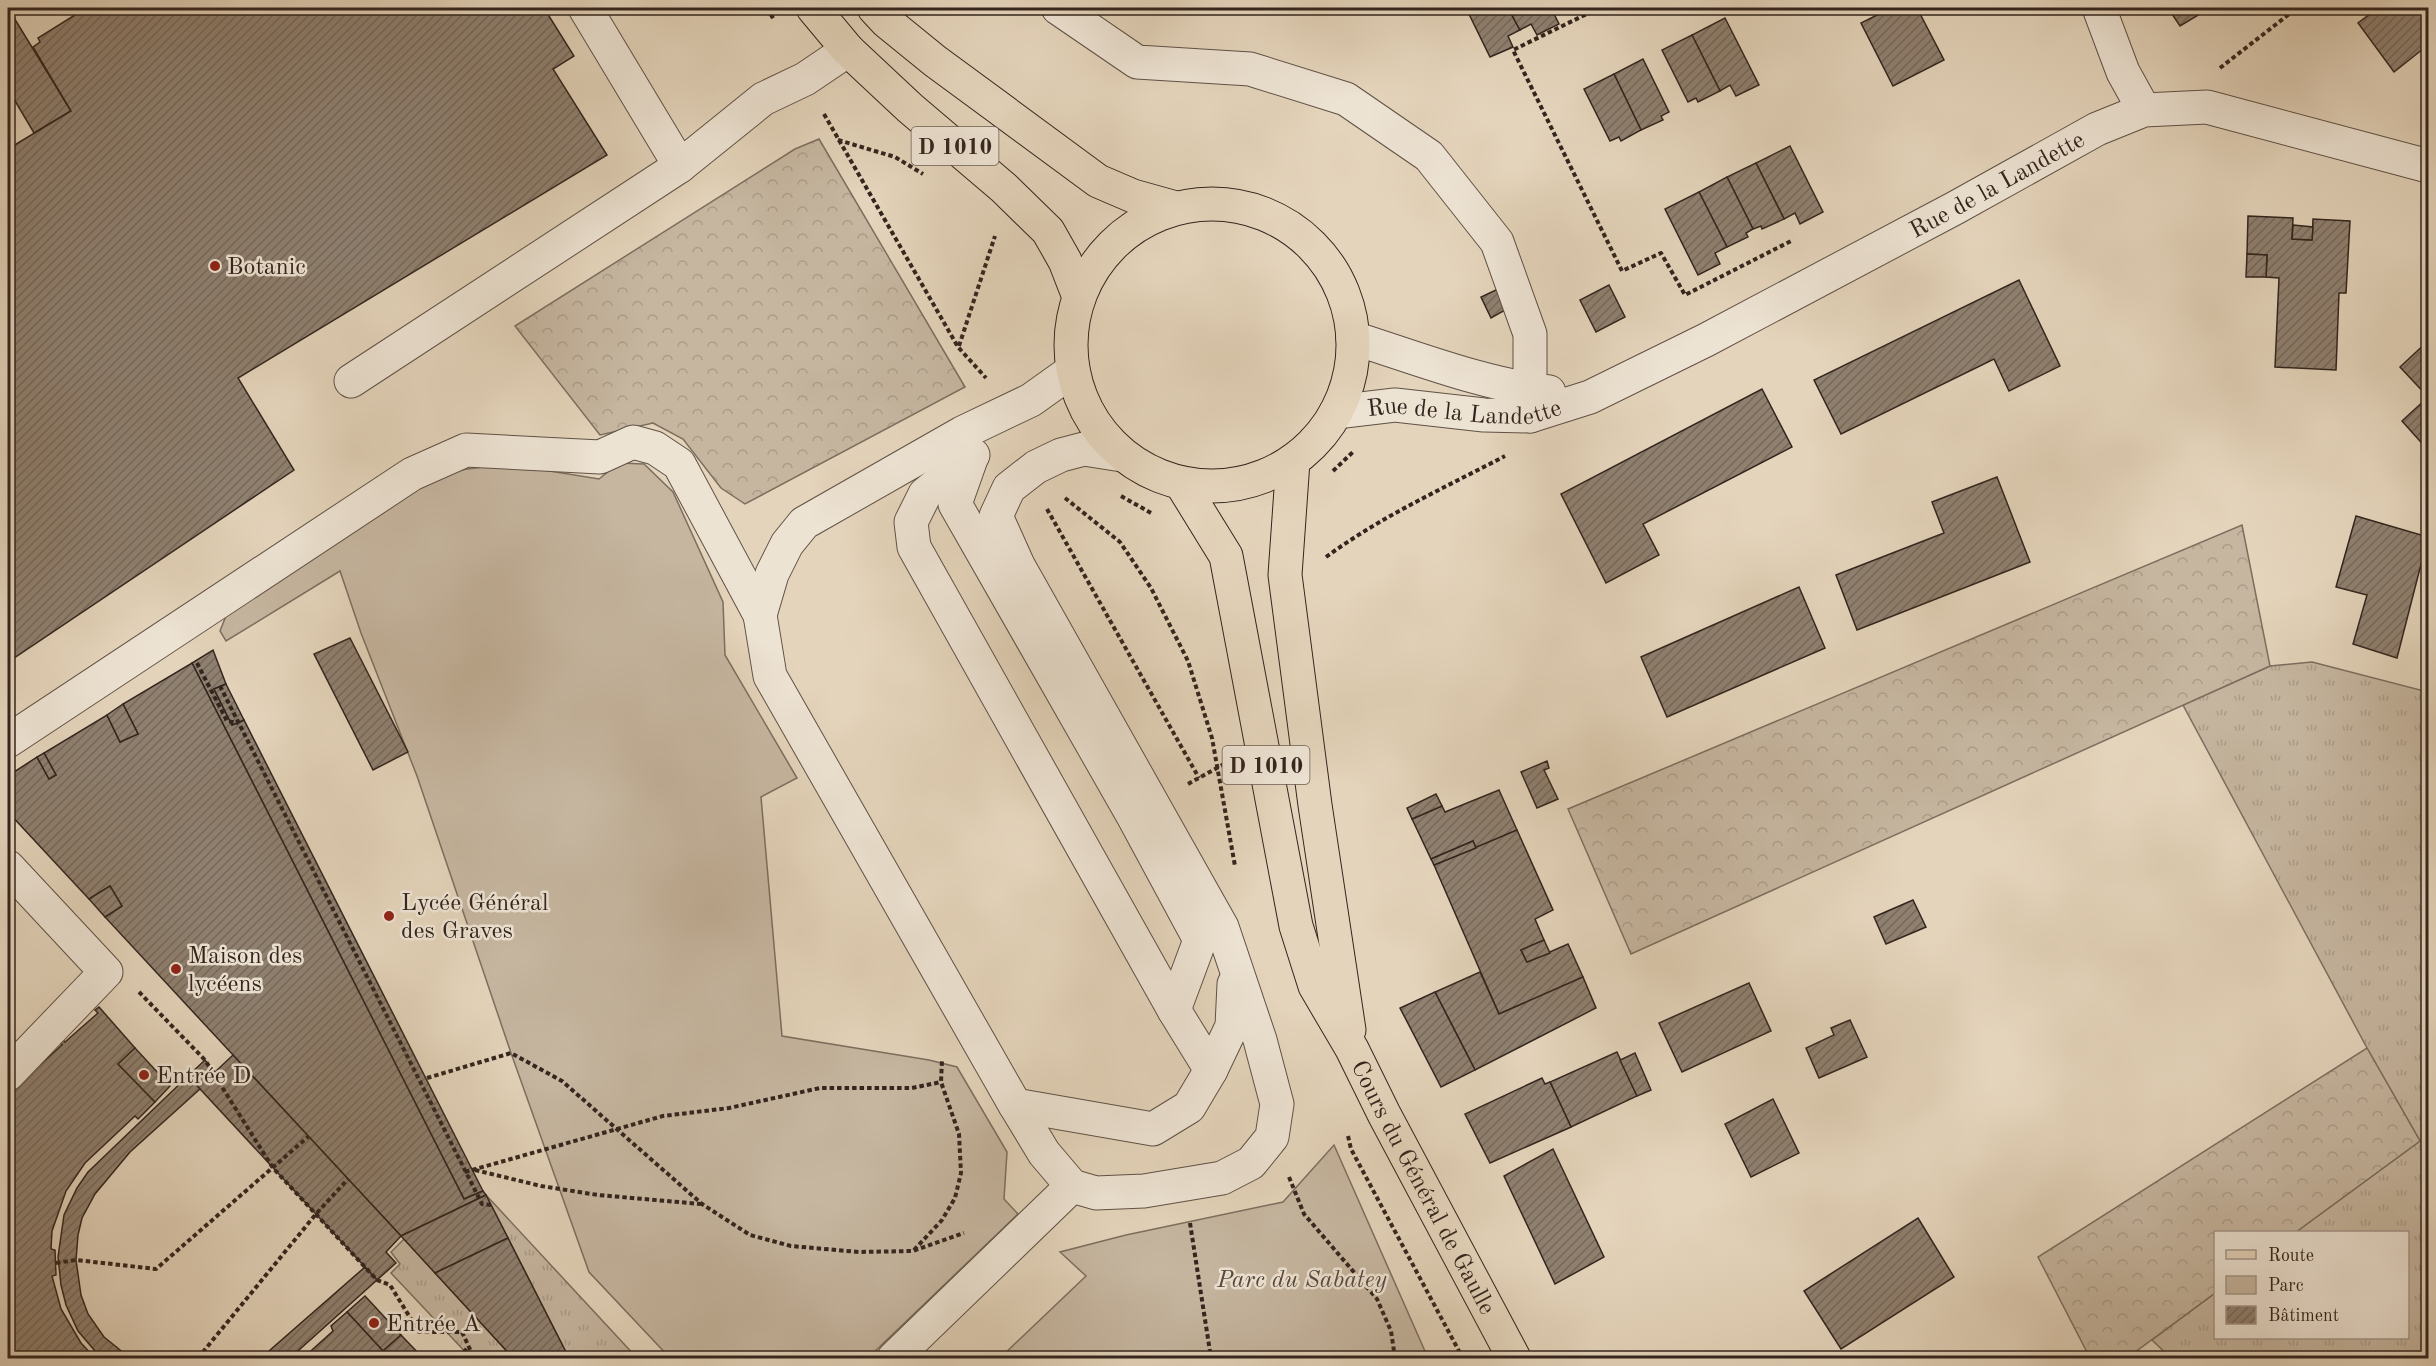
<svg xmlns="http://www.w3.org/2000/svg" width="2436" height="1366" font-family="'Old Standard TT',serif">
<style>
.grass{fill:url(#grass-tufts);stroke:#7c6e5f;stroke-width:1.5}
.forest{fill:url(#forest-crowns);stroke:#7c6e5f;stroke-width:1.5}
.green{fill:#c6b6a0;stroke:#7c6e5f;stroke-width:1.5}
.building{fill:url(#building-hatch);stroke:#33251e;stroke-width:1.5}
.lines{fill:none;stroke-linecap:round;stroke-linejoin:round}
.minor-casing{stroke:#5f5145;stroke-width:35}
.major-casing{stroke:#33251e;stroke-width:35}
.path{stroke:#33251e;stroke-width:4;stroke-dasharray:4.5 3;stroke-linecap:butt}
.minor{stroke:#ede3d3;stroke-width:33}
.major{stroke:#e4d4bb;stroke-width:33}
.poi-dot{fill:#8f2418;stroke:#ede3d3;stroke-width:2}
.labels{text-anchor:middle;stroke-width:5;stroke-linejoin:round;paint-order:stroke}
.shield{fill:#ede3d3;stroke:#6b5e54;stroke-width:1.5}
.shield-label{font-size:22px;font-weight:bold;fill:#33251e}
.street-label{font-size:24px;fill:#33251e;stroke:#ede3d3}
.poi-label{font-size:24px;fill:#33251e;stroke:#ede3d3;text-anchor:start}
.park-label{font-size:24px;font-style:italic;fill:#58493e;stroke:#ede3d3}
</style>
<defs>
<pattern id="grass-tufts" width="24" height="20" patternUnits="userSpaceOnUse" patternTransform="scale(1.5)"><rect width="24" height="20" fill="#c6b6a0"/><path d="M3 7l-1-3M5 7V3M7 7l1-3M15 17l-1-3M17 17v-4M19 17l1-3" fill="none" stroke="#ab9c89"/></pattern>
<pattern id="forest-crowns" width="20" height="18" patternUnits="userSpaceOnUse" patternTransform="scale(1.5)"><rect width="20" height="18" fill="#c6b6a0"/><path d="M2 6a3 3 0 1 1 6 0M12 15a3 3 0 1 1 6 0" fill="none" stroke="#ab9c89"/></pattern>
<pattern id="building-hatch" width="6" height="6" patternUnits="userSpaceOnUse" patternTransform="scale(1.5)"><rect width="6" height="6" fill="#8f8070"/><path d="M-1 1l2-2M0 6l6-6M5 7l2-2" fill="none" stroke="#75695b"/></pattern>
</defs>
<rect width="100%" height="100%" fill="#e4d4bb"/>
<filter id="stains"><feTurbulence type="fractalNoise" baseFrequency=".00333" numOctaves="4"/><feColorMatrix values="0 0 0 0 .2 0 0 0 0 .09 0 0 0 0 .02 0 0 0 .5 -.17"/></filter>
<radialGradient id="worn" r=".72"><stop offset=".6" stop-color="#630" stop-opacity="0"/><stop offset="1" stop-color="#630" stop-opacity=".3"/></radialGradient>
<g class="grass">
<path d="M2312,662L2428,692V1358H2171L2152,1340L2215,1293L2216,1338H2408V1232H2296L2420,1141L2367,1048L2183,705L2270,666Z"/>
<path d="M486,1195L637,1358H569Z"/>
<path d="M404,1239L513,1358H471L391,1273L400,1264L391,1252Z"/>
</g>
<g class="forest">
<path d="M819,139L965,387L745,504L721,488L683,439L653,423L600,435L515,326L795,149Z"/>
<path d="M2242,525L2270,666L1631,954L1568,809Z"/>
<path d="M2367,1048L2420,1141L2296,1232H2216L2215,1293L2127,1358H2090L2038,1257Z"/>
</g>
<g class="green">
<path d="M619,463L644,464L673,492L723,602L725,655L797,778L761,797L782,1036L929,1060L957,1067L1007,1152L1004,1199L1018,1214L868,1358H670L589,1272L511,1053L417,776L361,633L340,571L226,641L220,631L228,611L437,473L506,464L599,479Z"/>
<path d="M1334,1145L1428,1358H1000L1086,1276L1060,1252L1126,1235L1283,1202Z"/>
</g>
<g class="building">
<path d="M8,8L71,111L34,133L8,89Z"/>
<path d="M86,8H544L574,56L553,69L607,155L238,378L294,470L8,662V149L71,111L33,47L40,42L38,38Z"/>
<path d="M1466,8H1508L1520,30L1508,36L1513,47L1490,57Z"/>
<path d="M1508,8H1551L1559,24L1537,35L1531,24L1520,30Z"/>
<path d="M1891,8H1917L1944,60L1893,86L1861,23Z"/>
<path d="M2168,8H2210L2180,26Z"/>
<path d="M2378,8H2428V45L2394,72L2358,23Z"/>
<path d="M1725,18L1759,85L1736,96L1730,85L1720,91L1692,35Z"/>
<path d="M1692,35L1720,91L1698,102L1696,98L1688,102L1662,50Z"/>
<path d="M1643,59L1669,112L1661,116L1663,120L1641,130L1614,74Z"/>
<path d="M1614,74L1641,130L1621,141L1619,137L1610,141L1584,89Z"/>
<path d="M1790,146L1823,212L1800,224L1795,213L1784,219L1756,163Z"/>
<path d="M1756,163L1784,219L1762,229L1761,226L1753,229L1727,177Z"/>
<path d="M1727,177L1753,229L1746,233L1748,237L1727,247L1699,192Z"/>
<path d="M1699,192L1727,247L1715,253L1720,264L1698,275L1665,209Z"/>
<path d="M2248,216L2293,218L2292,239L2312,240L2313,219L2350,221L2346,293H2339L2336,370L2275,367L2279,278L2266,277L2267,255L2247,254Z"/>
<path d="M2293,225L2313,227L2312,240L2292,239Z"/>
<path d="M2247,254L2267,255L2266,277H2246Z"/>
<path d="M2019,280L2060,366L2009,391L1994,359L1841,434L1814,380Z"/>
<path d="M1609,285L1625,317L1596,332L1580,300Z"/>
<path d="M1498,289L1507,309L1491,318L1481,297Z"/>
<path d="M2428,341V450L2402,421L2428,397L2400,367Z"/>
<path d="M1762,389L1792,447L1643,524L1659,555L1606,583L1561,494Z"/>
<path d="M1997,477L2030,562L1857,630L1836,575L1944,533L1932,502Z"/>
<path d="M2356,516L2428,537L2397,658L2353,644L2367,595L2336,587Z"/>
<path d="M1799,587L1825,648L1667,717L1641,657Z"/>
<path d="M350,638L408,752L373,770L314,654Z"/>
<path d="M213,650L226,684L214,689L232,725L244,720L483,1191L464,1199L192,663Z"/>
<path d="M192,663L464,1199L483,1191L486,1195L401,1236L105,917L122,906L110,886L89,899L8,812V799L13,796L8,785V776L37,757L49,779L56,775L44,753L107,715L120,742L138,734L123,704Z"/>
<path d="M226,684L244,720L232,725L214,689Z"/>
<path d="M123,704L138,734L120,742L107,715Z"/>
<path d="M44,753L56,775L49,779L37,757Z"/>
<path d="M1547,761L1549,768L1544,770L1558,799L1537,808L1521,772Z"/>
<path d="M8,785L13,796L8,799Z"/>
<path d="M1499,790L1517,830L1476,848L1473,841L1431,859L1412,819L1442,806L1445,812Z"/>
<path d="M1436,794L1442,806L1412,819L1407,808Z"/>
<path d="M1517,830L1553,910L1535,919L1544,940L1521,950L1527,962L1568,944L1583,977L1499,1014L1434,865Z"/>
<path d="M1473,841L1476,848L1434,865L1431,859Z"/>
<path d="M110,886L122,906L105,917L89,899Z"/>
<path d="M1913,900L1926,927L1886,944L1874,917Z"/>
<path d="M1544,940L1550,953L1527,962L1521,950Z"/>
<path d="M1480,972L1499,1014L1583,977L1596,1008L1475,1070L1435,992Z"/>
<path d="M1749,983L1771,1031L1682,1072L1659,1023Z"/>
<path d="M1435,992L1475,1070L1441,1087L1400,1008Z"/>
<path d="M99,1007L135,1048L118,1064L155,1102L138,1119L135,1116L85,1163L66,1191L52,1231L51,1249L55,1250L56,1275L52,1276L61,1309L81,1343L95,1358H8V1098L26,1077L62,1045L59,1041L62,1039L65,1042L98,1013L95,1010Z"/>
<path d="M1850,1020L1867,1057L1819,1078L1806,1048L1834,1035L1831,1028Z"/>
<path d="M135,1048L170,1086L155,1102L118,1064Z"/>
<path d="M1617,1052L1637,1096L1571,1127L1550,1082Z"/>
<path d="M1635,1053L1651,1090L1637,1096L1620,1060Z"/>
<path d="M233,1055L401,1236L386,1252L396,1263L377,1280L188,1076L205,1060L215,1072Z"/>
<path d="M188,1076L200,1089L130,1152L95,1194L82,1218L78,1235L76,1260L81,1295L88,1314L104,1337L130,1358H101L78,1331L66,1305L61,1285L58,1257L64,1215L77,1188L88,1172Z"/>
<path d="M1542,1078L1545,1084L1550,1082L1571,1127L1490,1163L1465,1114Z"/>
<path d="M1773,1099L1799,1153L1751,1177L1725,1124Z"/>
<path d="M1553,1149L1604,1257L1555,1284L1504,1176Z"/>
<path d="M486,1195L508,1238L435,1273L401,1236Z"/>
<path d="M1918,1218L1954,1277L1841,1349L1804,1291Z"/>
<path d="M508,1238L569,1358H513L435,1273Z"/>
<path d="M365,1267L377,1280L290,1358H261Z"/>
<path d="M365,1296L401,1335L383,1351L347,1312Z"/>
<path d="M347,1312L383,1351L401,1335L423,1358H303L333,1331L331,1326Z"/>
</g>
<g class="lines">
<g class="minor-casing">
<g id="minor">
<path d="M585,8L680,166"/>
<path d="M1058,8L1137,62L1250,69L1346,99L1429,156L1497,242L1530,334V416"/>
<path d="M2099,8L2123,72L2144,110"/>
<path d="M1353,338C1417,358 1482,384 1549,392"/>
<path d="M1073,370L1031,400L962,433L804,523L787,544L772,574L760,615L770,676L1015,1105L1044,1153L1072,1186L1096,1193L1144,1191L1222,1178L1251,1163L1272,1137L1277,1104L1260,1040L1222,927L1018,565L996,516L1009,488L1036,467L1061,455L1084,449L1122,455"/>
<path d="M351,381L680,166L763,99L805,79L848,50"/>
<path id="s1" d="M1336,412L1395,405L1484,415L1530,416L1590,397L1706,340L1955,208L2097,129L2144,110L2207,107L2428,166"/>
<path d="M973,455L925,494L911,522L914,547L1174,1010L1211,1070"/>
<path d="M972,456L955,504L1132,814L1200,940L1174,1010"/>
<path d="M8,741L412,474L466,450L600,457L633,442L655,448L679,464L760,615"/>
<path d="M8,867L106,972L8,1074"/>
<path d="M1015,1105L1153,1129L1189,1107L1211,1070L1232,1026L1234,984"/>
<path d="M894,1358L1072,1186"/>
</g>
</g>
<g class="major-casing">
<g id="major">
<path d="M813,8L848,50L910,108L1004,188L1048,231L1065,261L1079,297"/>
<path d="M874,8L887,22L935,61L1098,181L1133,196L1176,208"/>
<circle cx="1212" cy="345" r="141"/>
<path d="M1293,461L1285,575L1315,805L1349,1030"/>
<path id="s2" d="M1181,483L1226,556L1296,926L1315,986L1352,1049L1384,1114L1514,1358"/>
</g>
</g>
<g class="path">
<path d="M767,8L774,20"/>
<path d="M1599,8L1513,50L1622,271L1661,253L1685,295L1791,241"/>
<path d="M2220,68L2297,8"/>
<path d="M824,114L958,347L986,378"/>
<path d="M838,140L895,157L923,174"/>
<path d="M959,346L995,236"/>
<path d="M1333,471L1354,451"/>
<path d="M1121,496L1151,513"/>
<path d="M1065,498L1120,542L1151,588L1188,661L1212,738L1235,866"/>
<path d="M1047,509L1199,778"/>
<path d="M1326,557C1382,516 1444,488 1505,456"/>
<path d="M197,663L227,721L238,723"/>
<path d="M220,686L482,1204L491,1205"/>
<path d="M1188,784L1226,763"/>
<path d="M139,992L205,1060L273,1168L377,1280L390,1285L419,1332H462L474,1358"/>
<path d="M427,1078L511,1053L562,1081L702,1204L750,1235L791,1246L859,1252L913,1251L964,1233"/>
<path d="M1348,1136L1351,1149L1460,1353"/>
<path d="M475,1170L541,1186L598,1195L701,1204"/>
<path d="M465,1172L663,1116L729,1108L820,1088H912L941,1082"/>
<path d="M1289,1177L1304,1214L1377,1299L1391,1331L1395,1358"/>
<path d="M1190,1223L1211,1358"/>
<path d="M914,1250L942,1220L955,1198L961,1173L959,1134L941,1082L942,1060"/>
<path d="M56,1263L76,1260L156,1269L309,1136"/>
<path d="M198,1358L316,1214L348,1179"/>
<path d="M459,1358L468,1347"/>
</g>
<use href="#minor" class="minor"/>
<use href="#major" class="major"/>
</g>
<g class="poi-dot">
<circle cx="215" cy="266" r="6"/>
<circle cx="389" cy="916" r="6"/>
<circle cx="176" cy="969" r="6"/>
<circle cx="144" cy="1075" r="6"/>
<circle cx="374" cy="1323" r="6"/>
</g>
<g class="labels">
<g class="shield">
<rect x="911.5" y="127" width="87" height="38" rx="4.5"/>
<rect x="1222.5" y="746" width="87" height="38" rx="4.5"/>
</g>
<g class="shield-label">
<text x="955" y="154">D 1010</text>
<text x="1266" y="773">D 1010</text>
</g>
<g class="street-label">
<text dy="8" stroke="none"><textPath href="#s1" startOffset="717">Rue de la Landette</textPath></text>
<text dy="8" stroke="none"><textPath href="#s1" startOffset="129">Rue de la Landette</textPath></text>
<text dy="8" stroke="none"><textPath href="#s2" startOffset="754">Cours du Général de Gaulle</textPath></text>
</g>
<g class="poi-label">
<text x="227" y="274">Botanic</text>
<text x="401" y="910">Lycée Général<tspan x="401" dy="28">des Graves</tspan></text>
<text x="188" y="963">Maison des<tspan x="188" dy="28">lycéens</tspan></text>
<text x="156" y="1083">Entrée D</text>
<text x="386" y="1331">Entrée A</text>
</g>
<g class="park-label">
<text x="1302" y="1287">Parc du Sabatey</text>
</g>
</g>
<rect width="2436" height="1366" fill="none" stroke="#e4d4bb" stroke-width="30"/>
<rect x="9" y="9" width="2418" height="1348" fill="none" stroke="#33251e" stroke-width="3"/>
<rect x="15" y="15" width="2406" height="1336" fill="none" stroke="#33251e" stroke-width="1.5"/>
<rect x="2214" y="1231" width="195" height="108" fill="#ede3d3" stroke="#a3978b" stroke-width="1.5"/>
<rect x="2226" y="1250" width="30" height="9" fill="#e4d4bb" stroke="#a3978b" stroke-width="1.5"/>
<text x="2268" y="1261" font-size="18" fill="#33251e">Route</text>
<rect x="2226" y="1276" width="30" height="18" fill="#c6b6a0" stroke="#a3978b" stroke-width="1.5"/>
<text x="2268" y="1291" font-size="18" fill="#33251e">Parc</text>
<rect x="2226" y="1306" width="30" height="18" fill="url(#building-hatch)" stroke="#a3978b" stroke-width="1.5"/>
<text x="2268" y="1321" font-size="18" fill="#33251e">Bâtiment</text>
<rect width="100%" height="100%" filter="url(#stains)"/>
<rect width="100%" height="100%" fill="url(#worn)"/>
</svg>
